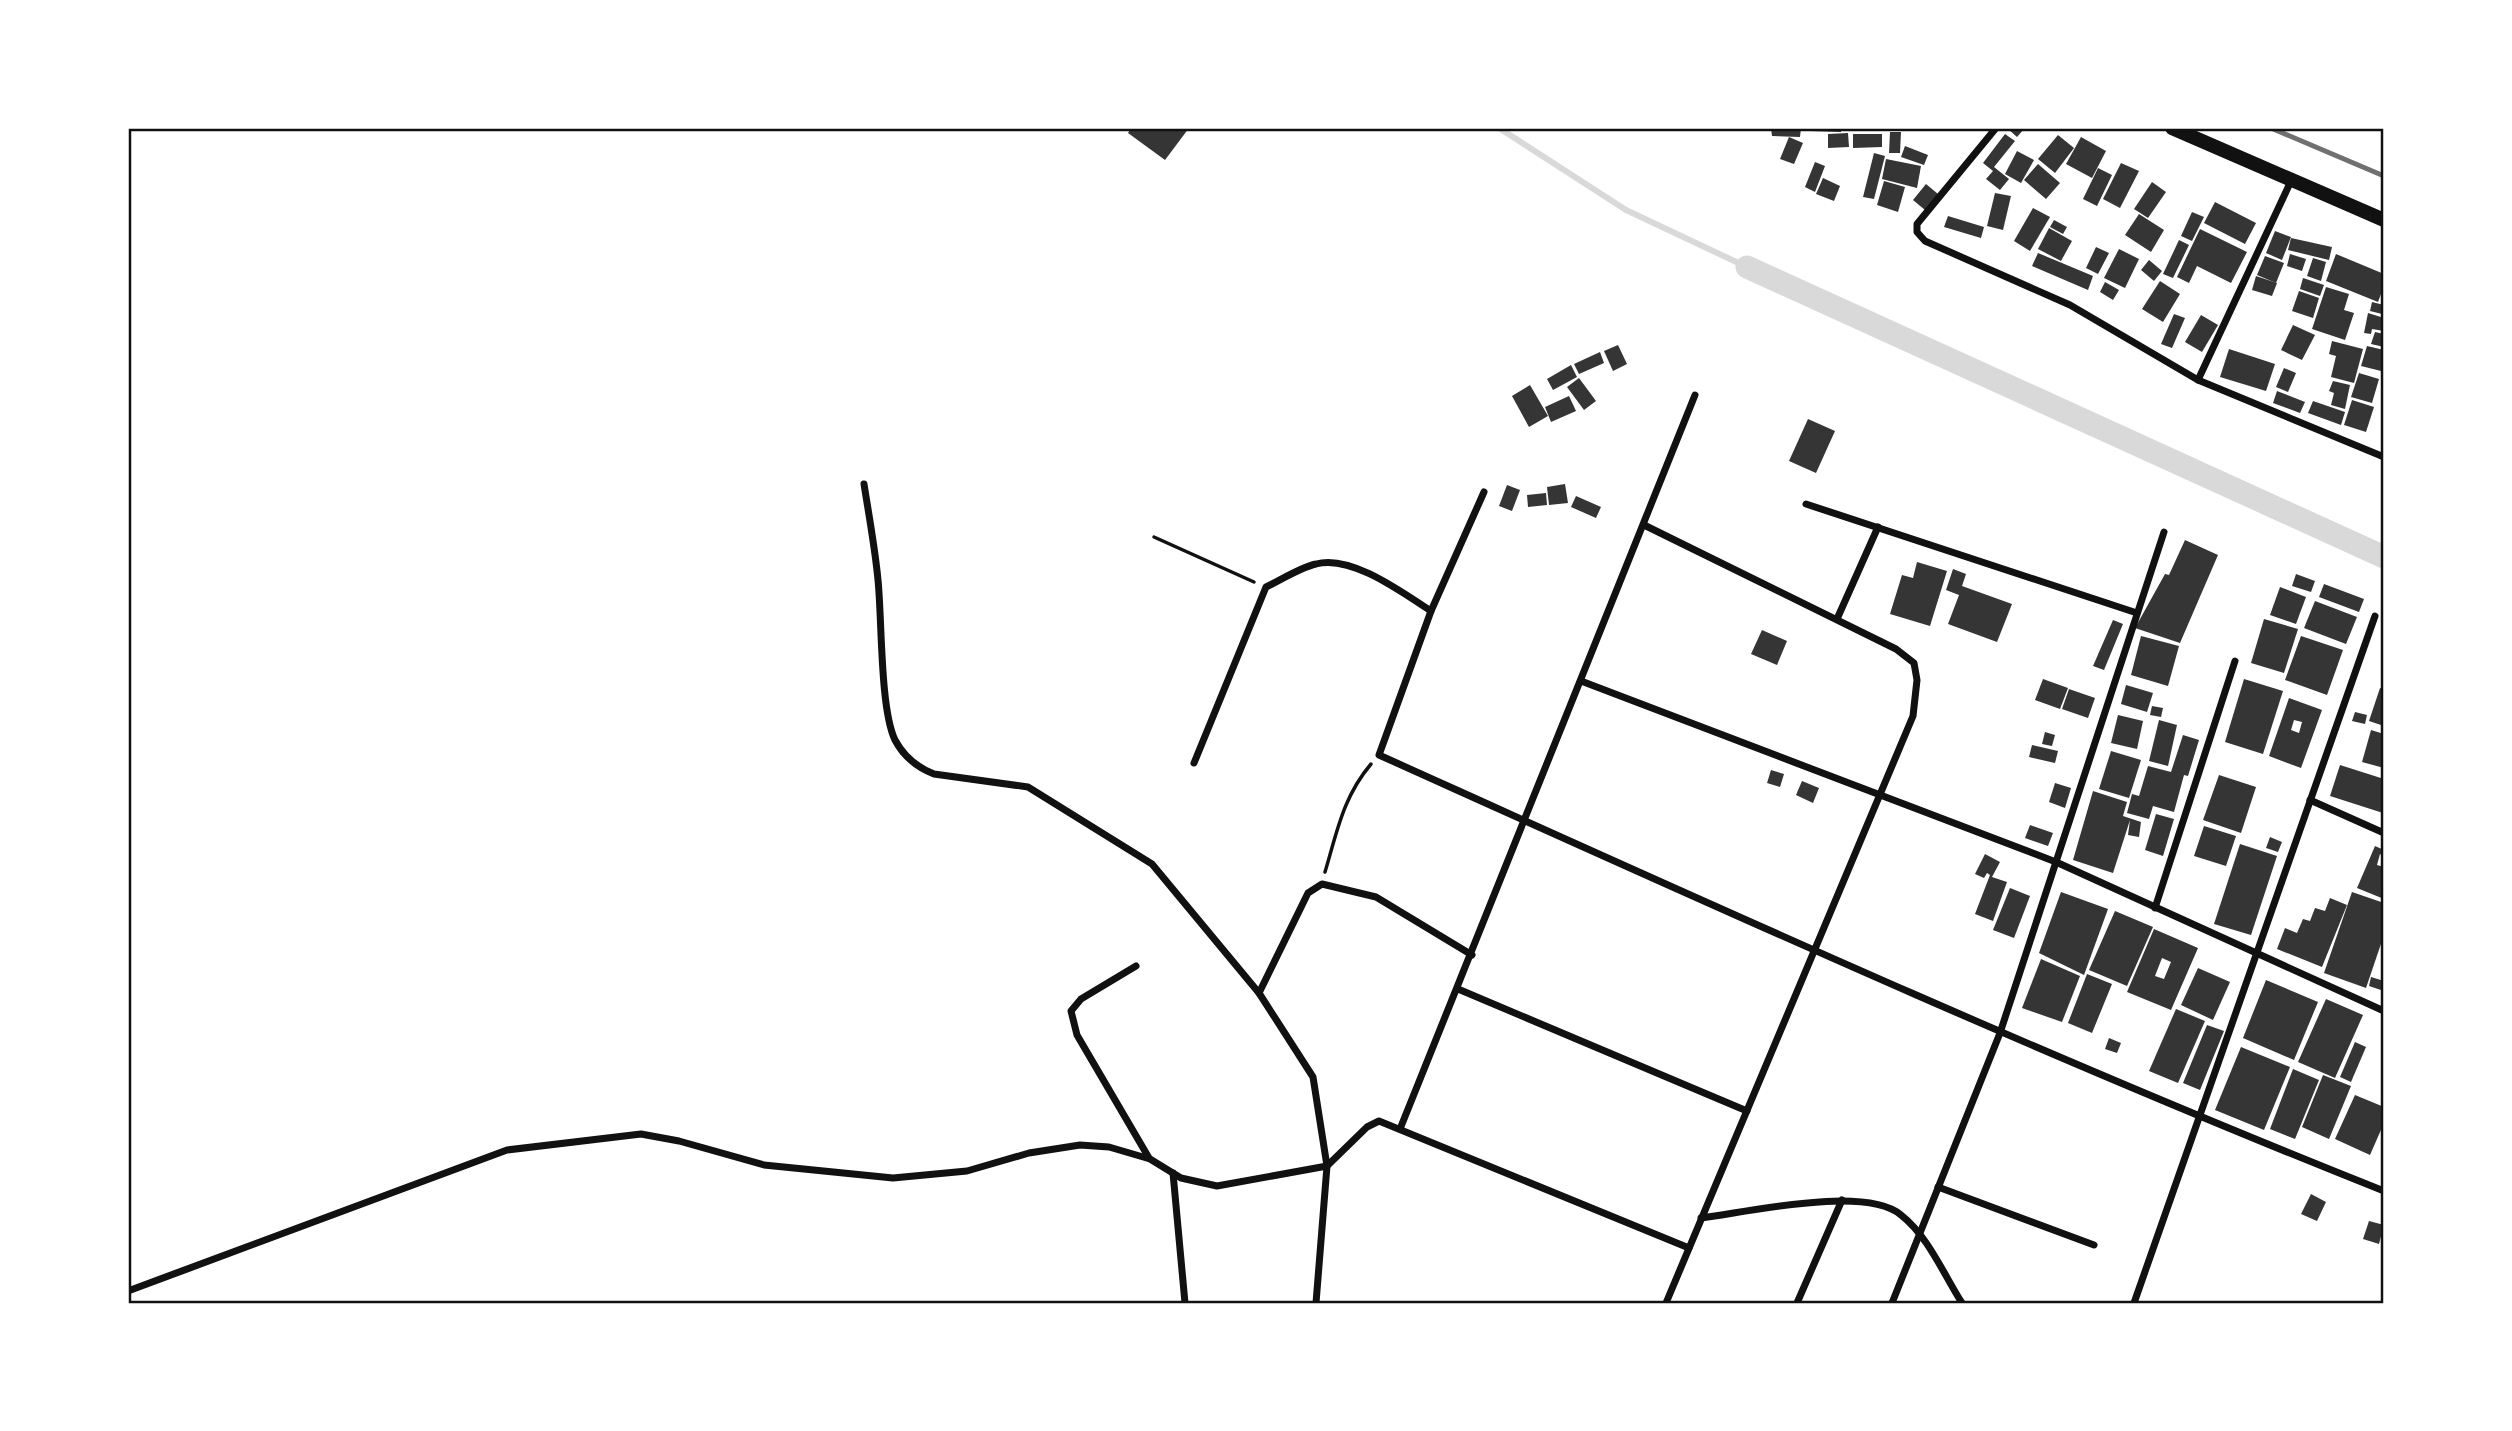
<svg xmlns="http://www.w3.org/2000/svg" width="2512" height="1431" font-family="'Source Sans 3',sans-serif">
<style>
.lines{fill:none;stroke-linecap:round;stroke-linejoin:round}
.stream{stroke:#d9d9d9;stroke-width:6}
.canal{stroke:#d9d9d9;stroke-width:23}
.building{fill:#353535;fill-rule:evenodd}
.path{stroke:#111;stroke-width:3.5}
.minor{stroke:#111;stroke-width:7}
.secondary{stroke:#111;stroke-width:14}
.rail{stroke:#707070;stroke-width:5}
.neatline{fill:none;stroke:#111;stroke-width:2.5}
</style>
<rect width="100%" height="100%" fill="#fff"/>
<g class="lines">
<path class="stream" d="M1499,128L1626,210L1747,267"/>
<path class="canal" d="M1747,267L2384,557"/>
</g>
<g class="building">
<path d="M1131,128H1189L1165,160L1128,133Z"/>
<path d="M1771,128H1801L1800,137L1772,136Z"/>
<path d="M1809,128H1842L1841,132L1809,131Z"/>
<rect x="1853" y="128" width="29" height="3"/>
<path d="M2007,128H2025L2017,137Z"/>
<path d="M1890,132H1901L1900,153H1889Z"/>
<path d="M1848,133L1849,147L1828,148V134Z"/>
<path d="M1853,134H1882V147L1853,148Z"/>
<path d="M2005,134L2015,141L1994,167L2009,179L2000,190L1986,179L1993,171L1983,163Z"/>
<path d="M2058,135L2074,148L2055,173L2038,159Z"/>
<path d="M1789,137L1803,143L1794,164L1780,159Z"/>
<path d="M2081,137L2106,151L2092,178L2066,164Z"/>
<path d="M1905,146L1928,155L1924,165L1901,157Z"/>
<path d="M2017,151L2034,160L2021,183L2005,174Z"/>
<path d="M1874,153L1885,156L1874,199L1863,197Z"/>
<path d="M1886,159L1921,166L1917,188L1882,179Z"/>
<path d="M1815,162L1825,166L1815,192L1805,187Z"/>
<path d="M2121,163L2139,171L2120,208L2103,199Z"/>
<path d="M2038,164L2060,183L2046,199L2024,180Z"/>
<path d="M2098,168L2112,175L2097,206L2083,199Z"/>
<path d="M1823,178L1840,186L1834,201L1816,194Z"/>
<path d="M1884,181L1905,187L1898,212L1877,205Z"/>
<path d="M2152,182L2166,192L2148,218L2134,209Z"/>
<path d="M1926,184L1938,194L1925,210L1913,200Z"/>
<path d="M1995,193L2011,196L2003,230L1987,226Z"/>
<path d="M2215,202L2256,223L2245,244L2204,223Z"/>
<path d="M2033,208L2050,217L2030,251L2014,241Z"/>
<path d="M2192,212L2204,217L2192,241L2181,236Z"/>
<path d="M2139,214L2164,230L2151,252L2125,235Z"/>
<path d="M1948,216L1984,227L1981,238L1944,227Z"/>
<path d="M2054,220L2067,227L2063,234L2050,227Z"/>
<path d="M2049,228L2072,241L2061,261L2038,249Z"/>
<path d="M2200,229L2247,252L2231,283L2197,266L2189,283L2177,277Z"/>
<path d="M2275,231L2291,237L2282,260L2266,253Z"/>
<path d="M2291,238L2332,247L2329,260L2288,250Z"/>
<path d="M2179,240L2189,245L2173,278L2163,274Z"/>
<path d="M2096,247L2109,253L2098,274L2086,268Z"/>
<path d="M2119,249L2139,259L2125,288L2104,278Z"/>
<path d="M2038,253L2093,276L2088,290L2032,266Z"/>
<path d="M2290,254L2306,259L2302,271L2287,266Z"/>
<path d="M2336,254L2384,274V286L2378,302L2326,281Z"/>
<path d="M2265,256L2284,263L2276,283L2257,275Z"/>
<path d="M2313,258L2326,262L2321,281L2307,276Z"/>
<path d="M2149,260L2162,271L2154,281L2141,270Z"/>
<path d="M2256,276L2277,283L2272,296L2252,290Z"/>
<path d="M2303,278L2324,285L2320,296L2300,289Z"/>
<path d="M2160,281L2180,294L2163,322L2142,309Z"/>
<path d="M2105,282L2119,290L2113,300L2100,292Z"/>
<path d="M2326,287L2349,294L2344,310L2354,313L2345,340L2312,329Z"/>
<path d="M2299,291L2319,298L2313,318L2292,311Z"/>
<path d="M2372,302L2384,305L2382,314L2370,311Z"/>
<path d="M2368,313L2384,318V331L2372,329L2371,334L2364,333Z"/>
<path d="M2174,314L2185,318L2172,348L2161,344Z"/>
<path d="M2201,315L2218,325L2202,352L2185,342Z"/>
<path d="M2293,325L2315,335L2302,360L2281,350Z"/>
<path d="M2375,332L2384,334V347L2371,344Z"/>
<path d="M2332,341L2363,349L2354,383L2331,377L2336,356L2329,354Z"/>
<path d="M1618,345L1627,364L1613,371L1604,351Z"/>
<path d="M2367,346L2384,350L2381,371L2361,366Z"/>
<path d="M2229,349L2275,364L2266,391L2220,377Z"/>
<path d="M1600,352L1604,363L1579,374L1574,364Z"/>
<path d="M1571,365L1577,377L1553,390L1547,379Z"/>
<path d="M2284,368L2296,373L2288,392L2276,387Z"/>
<path d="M2359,373L2379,379L2372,403L2351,397Z"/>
<path d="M1579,378L1596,401L1584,410L1567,387Z"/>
<path d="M2333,381L2350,385L2345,409L2331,405L2334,393L2329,391Z"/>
<path d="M1530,385L1548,416L1529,427L1512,396Z"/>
<path d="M2277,391L2305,402L2300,413L2273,403Z"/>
<path d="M1569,396L1576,411L1551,422L1545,407Z"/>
<path d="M2352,400L2374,407L2366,432L2344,425Z"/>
<path d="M2313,401L2345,412L2341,425L2308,413Z"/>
<path d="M1808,419L1835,431L1816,473L1789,461Z"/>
<path d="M1565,484L1568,503L1549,505L1547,487Z"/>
<path d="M1507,485L1520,490L1512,511L1499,506Z"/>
<path d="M1546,493L1547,505L1528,507L1527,495Z"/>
<path d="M1576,496L1601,507L1596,518L1571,507Z"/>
<path d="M2185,540L2218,555L2180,643L2135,628L2165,574L2169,575Z"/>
<path d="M1917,562L1947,571L1930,626L1890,614L1902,575L1913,578Z"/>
<path d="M1953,569L1966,574L1962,586L2012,604L1997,642L1948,624L1959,595L1946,590Z"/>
<path d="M2296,574L2315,581L2311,592L2292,586Z"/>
<path d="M2324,584L2364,599L2359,612L2319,597Z"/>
<path d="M2280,587L2306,597L2296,624L2270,615Z"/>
<path d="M2315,601L2357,617L2346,644L2304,628Z"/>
<path d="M2264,619L2298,629L2284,673L2251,663Z"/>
<path d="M2113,620L2123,624L2104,670L2093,666Z"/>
<path d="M1762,630L1787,641L1777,665L1751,654Z"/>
<path d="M2141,636L2179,646L2168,686L2131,675Z"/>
<path d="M2301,636L2343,650L2327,695L2285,680Z"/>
<path d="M2043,679L2068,688L2060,709L2035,700Z"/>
<path d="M2244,679L2283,691L2263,754L2225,742Z"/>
<path d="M2126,685L2153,693L2147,712L2121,704Z"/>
<path d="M2380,688L2384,689V726L2369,721Z"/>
<path d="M2069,689L2095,698L2088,718L2062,709Z"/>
<path d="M2289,698L2322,710L2301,768L2269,756ZM2294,720L2302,722L2299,733L2291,730Z"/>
<path d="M2152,706L2163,708L2161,717L2150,715Z"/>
<path d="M2355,712L2367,715L2365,724L2352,721Z"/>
<path d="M2118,715L2143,721L2137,749L2111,743Z"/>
<path d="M2159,720L2177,725L2168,766L2149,761Z"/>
<path d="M2371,730L2384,734V768L2362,762Z"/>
<path d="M2045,732L2055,735L2052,746L2042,744Z"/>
<path d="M2183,735L2199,740L2188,776L2184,775L2174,812L2153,806L2149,819L2127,813L2132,794L2139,796L2148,766L2171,772Z"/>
<path d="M2032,745L2058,751L2055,763L2029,757Z"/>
<path d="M2111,751L2141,760L2129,798L2099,789Z"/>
<path d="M2340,765L2384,779L2383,813L2330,796Z"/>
<path d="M1771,770L1784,774L1780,787L1767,783Z"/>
<path d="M2219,775L2256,787L2241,833L2203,820Z"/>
<path d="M1802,781L1819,788L1813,803L1796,795Z"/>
<path d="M2055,783L2071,788L2065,808L2049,802Z"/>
<path d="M2093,791L2127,802L2123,816L2141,822L2139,837L2128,835L2130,820L2113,873L2073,860Z"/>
<path d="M2156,814L2174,819L2163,856L2145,850Z"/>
<path d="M2030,825L2053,833L2048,846L2025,838Z"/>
<path d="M2204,826L2236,836L2226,866L2194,856Z"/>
<path d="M2270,837L2282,842L2278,852L2266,848Z"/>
<path d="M2240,844L2277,856L2251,935L2214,924Z"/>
<path d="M2375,846L2384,850V856L2380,854L2377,865L2384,867V899L2357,888Z"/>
<path d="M1985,854L2000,862L1992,877L2007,882L1993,921L1975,914L1990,875L1987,873L1984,878L1975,874Z"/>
<path d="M2010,888L2030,896L2014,938L1993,930Z"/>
<path d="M2061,892L2108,909L2084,975L2039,953Z"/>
<path d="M2352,892L2384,903V935L2366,988L2324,973Z"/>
<path d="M2330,898L2347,905L2322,967L2277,949L2285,928L2297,933L2303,919L2310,921L2315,908L2325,911Z"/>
<path d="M2115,911L2153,927L2127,986L2089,970Z"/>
<path d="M2154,929L2198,948L2171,1010L2127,992ZM2162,958L2171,962L2164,979L2155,976Z"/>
<path d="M2041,959L2080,976L2062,1022L2022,1008Z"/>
<path d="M2198,968L2230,982L2213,1020L2181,1005Z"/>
<path d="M2087,974L2112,984L2092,1033L2068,1023Z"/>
<path d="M2371,977L2384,981V991L2369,986Z"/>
<path d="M2266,980L2318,1002L2294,1060L2243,1038Z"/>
<path d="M2326,999L2363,1015L2335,1078L2298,1062Z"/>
<path d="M2176,1009L2205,1021L2178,1083L2149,1071Z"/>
<path d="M2207,1025L2224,1031L2200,1090L2183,1083Z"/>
<path d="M2109,1038L2121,1043L2117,1053L2105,1049Z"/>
<path d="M2355,1042L2366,1047L2351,1082L2340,1077Z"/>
<path d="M2241,1047L2290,1067L2264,1130L2215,1110Z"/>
<path d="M2293,1069L2319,1080L2295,1139L2270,1129Z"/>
<path d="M2323,1075L2351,1086L2329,1139L2302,1127Z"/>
<path d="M2355,1095L2384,1107V1123L2370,1155L2335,1139Z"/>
<path d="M2311,1194L2326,1202L2317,1221L2301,1214Z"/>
<path d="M2369,1221L2384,1225L2379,1244L2363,1239Z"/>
</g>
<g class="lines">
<g class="path">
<path d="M1154,537L1254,582"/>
<path d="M1325,872C1337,832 1343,797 1371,764"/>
</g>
<g class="minor">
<path d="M1996,128L1917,224V232L1925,241L2070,305L2198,380L2384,457"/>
<path d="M2198,380L2291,181"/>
<path d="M864,484C869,516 875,548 878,580C882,618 880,709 895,740C904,757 916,767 934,774L1028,787L1152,864L1259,993L1313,1077L1327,1166L1316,1303"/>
<path d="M1484,492L1431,611L1379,755C1712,905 2044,1056 2384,1191"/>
<path d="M1806,504L2137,613"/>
<path d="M1644,525L1896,649L1914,663L1917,680L1913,716L1666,1303"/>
<path d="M1837,619L1878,527"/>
<path d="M1581,681L2056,862L2384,1011"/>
<path d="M1194,763L1266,587C1281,580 1299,568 1316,564C1351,554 1403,593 1431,611"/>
<path d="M2310,800L2384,833"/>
<path d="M2155,908L2235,661"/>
<path d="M1136,966L1081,999L1071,1011L1077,1035L1149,1158"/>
<path d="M1458,989L1747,1111"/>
<path d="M1259,993L1308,893L1322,884L1376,897L1472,955"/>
<path d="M1400,1129L1695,395"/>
<path d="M1173,1173L1185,1303"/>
<path d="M1938,1187L2094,1245"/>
<path d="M1701,1218C1748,1212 1865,1185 1901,1215C1928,1236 1944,1275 1962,1303"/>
<path d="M128,1291L507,1150L641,1134L679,1141L764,1165L893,1178L967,1171L1029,1153L1080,1145L1109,1147L1150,1159L1181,1178L1217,1186L1327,1166L1367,1127L1379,1121L1689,1248"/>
<path d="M1797,1303L1842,1200"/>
<path d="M1892,1303L2000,1033L2164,532"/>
<path d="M2134,1303L2375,616"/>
</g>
<path class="secondary" d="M2172,128L2384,220"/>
<path class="rail" d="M2271,128L2384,176"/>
</g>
<rect width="2512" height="1431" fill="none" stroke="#ffffff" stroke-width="259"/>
<rect x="130" y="130" width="2252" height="1172" class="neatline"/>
</svg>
